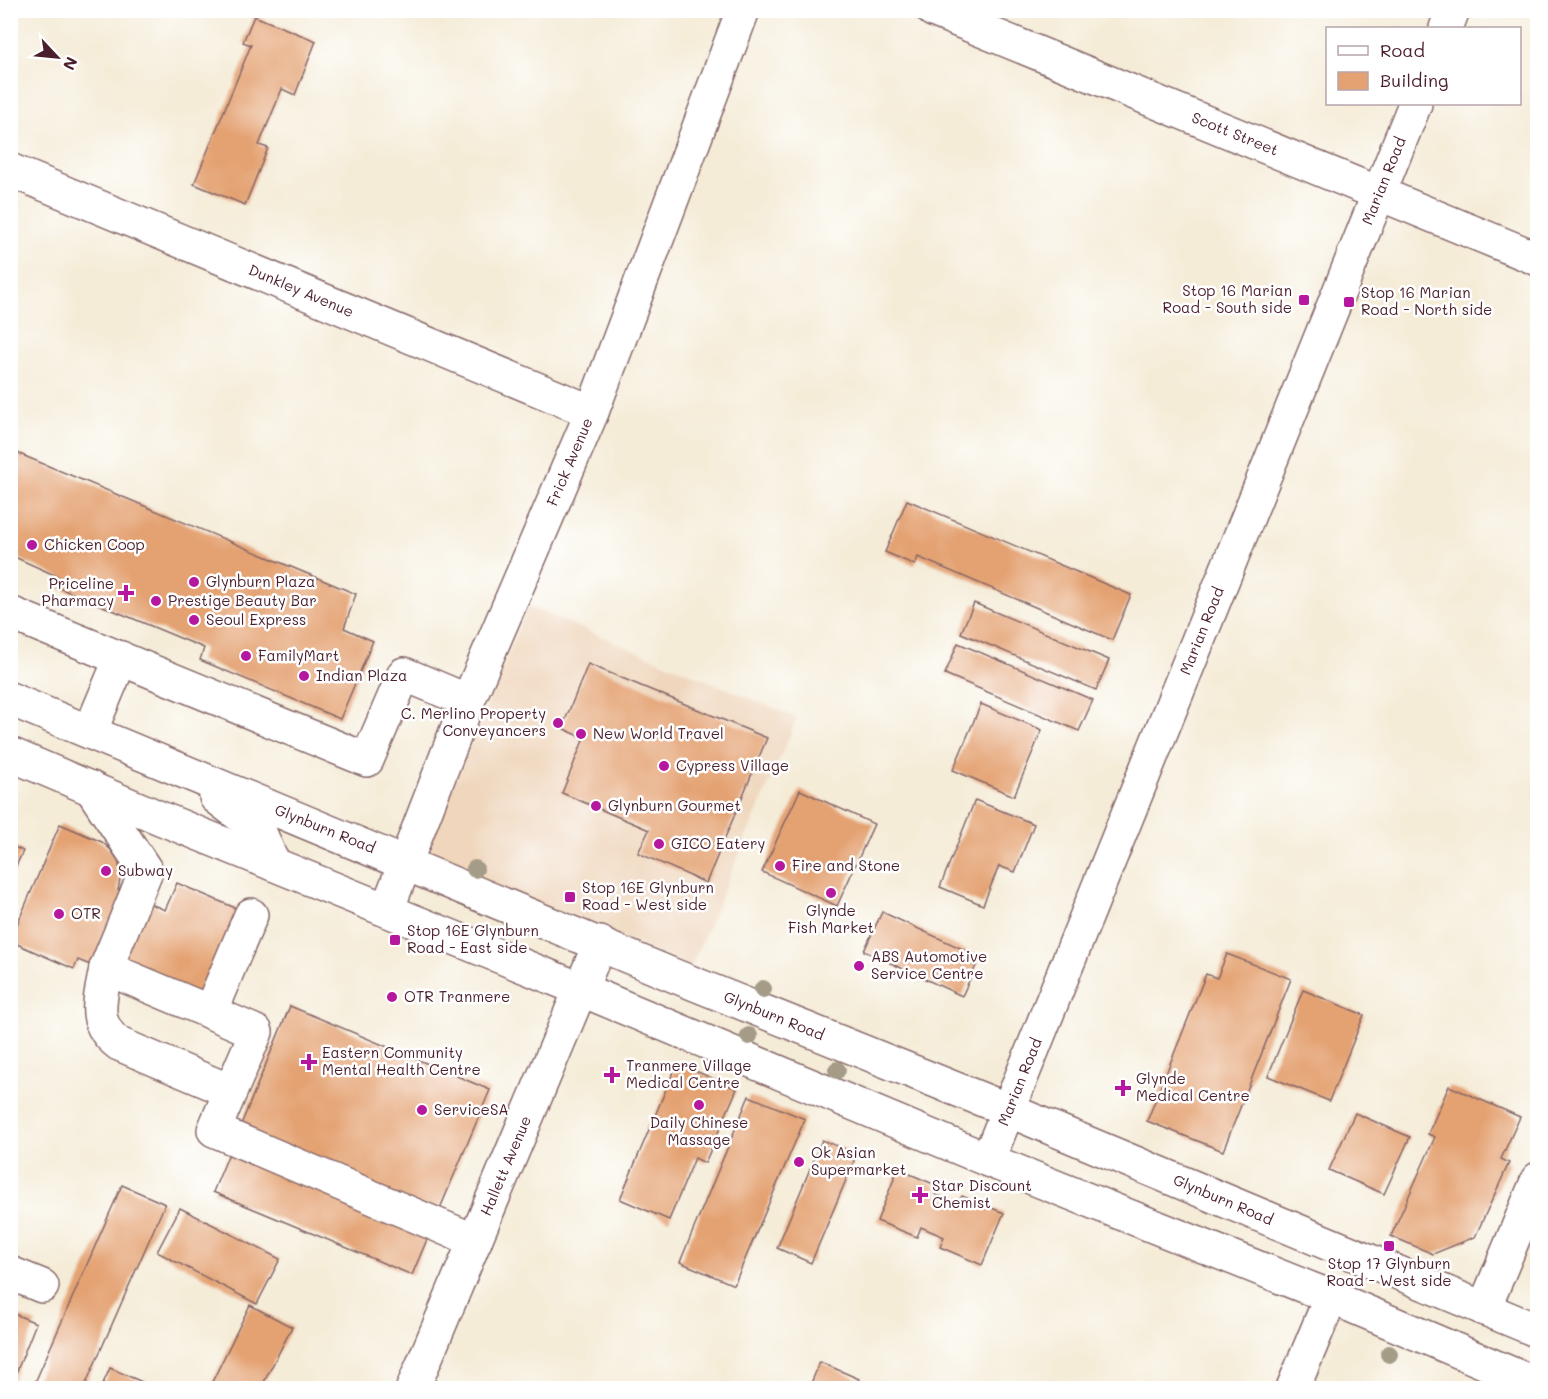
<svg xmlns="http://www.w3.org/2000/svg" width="1548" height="1399" font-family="Mali,sans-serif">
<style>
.built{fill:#efd6bc}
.building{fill:#e4a272}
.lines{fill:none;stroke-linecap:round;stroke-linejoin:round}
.minor-casing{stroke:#866768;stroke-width:36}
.major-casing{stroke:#866768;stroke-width:36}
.minor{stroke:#fff;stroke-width:33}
.major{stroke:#fff;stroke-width:33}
.tree{fill:#a59c88}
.poi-dot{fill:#b5179e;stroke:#fff;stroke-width:2}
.labels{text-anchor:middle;stroke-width:5;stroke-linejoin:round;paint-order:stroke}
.street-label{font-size:15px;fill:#4a1f2b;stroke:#fff}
.poi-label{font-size:15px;fill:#4a1f2b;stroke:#fff;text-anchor:start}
</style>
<rect width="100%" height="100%" fill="#fff"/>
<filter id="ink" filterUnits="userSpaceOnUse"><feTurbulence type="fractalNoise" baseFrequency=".0167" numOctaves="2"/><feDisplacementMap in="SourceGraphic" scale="12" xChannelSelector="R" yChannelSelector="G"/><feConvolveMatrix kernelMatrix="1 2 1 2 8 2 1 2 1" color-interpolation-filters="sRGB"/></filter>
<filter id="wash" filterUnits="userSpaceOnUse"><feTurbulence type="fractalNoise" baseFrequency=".008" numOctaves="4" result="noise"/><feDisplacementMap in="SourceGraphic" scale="24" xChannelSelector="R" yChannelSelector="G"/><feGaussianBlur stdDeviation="1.35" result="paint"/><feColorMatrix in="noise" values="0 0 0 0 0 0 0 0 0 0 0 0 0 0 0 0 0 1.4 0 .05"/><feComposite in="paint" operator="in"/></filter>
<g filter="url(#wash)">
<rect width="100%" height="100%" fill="#f5ecd8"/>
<path class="built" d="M528,606L797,718L691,967L423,858Z"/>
<g id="blocks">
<g class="building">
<path d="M254,16L316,41L295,95L282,89L259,145L268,148L245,205L194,184L251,45L243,42Z"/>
<path d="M10,450L356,594L344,628L373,641L340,719L200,660L204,648L57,587L61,578L10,555Z"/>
<path d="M907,500L1131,595L1112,640L918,557L915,565L885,552Z"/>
<path d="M974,603L1109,660L1096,690L961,633Z"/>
<path d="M958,643L1093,700L1079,731L945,674Z"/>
<path d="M588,664L767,738L706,883L638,853L649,830L562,793L584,738L562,728Z"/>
<path d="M981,704L1042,730L1014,796L953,770Z"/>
<path d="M800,790L874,824L837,906L762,872Z"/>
<path d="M975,800L1034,824L1015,872L999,866L983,905L940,887Z"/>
<path d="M60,824L102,842L111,850L118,860L121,874L118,890L165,910L177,883L240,910L195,1016L134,983L78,960L74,969L10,941Z"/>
<path d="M10,845L23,851L10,879Z"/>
<path d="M882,912L980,957L962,996L864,951Z"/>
<path d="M1227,954L1291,979L1223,1151L1147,1121L1206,974L1217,978Z"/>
<path d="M1303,990L1364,1015L1329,1101L1268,1076Z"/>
<path d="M290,1006L490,1090L412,1275L213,1192Z"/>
<path d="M677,1063L737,1089L705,1163L695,1158L669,1220L620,1199Z"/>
<path d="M1449,1086L1520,1117L1501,1159L1509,1163L1475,1237L1433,1254L1391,1236L1435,1137L1428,1134Z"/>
<path d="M749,1096L805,1119L734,1285L680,1262Z"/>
<path d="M1355,1113L1410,1137L1384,1194L1329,1170Z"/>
<path d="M822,1140L857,1154L811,1263L777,1248Z"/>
<path d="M898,1169L938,1186L935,1194L958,1203L962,1196L1004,1213L982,1265L940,1247L944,1237L921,1227L917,1237L877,1221Z"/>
<path d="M122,1185L165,1204L84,1388H36L33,1387Z"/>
<path d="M180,1208L280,1259L257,1304L157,1252Z"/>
<path d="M250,1305L292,1327L261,1388H209Z"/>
<path d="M10,1312L36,1323L11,1386H10Z"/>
<path d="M820,1362L859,1379L856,1386L862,1388H809Z"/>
<path d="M110,1368L156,1388H101Z"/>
</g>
</g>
</g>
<g filter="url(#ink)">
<use href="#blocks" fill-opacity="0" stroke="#866768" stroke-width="1.5"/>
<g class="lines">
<g class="minor-casing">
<g id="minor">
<path d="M933,10L1538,259"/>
<path d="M1446,28L1453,10"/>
<path d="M10,170L592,412"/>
<path d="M10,613L367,760L404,674L468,701"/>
<path d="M90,732L121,658"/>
<path d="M91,788L146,871L106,968L210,1012L251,915"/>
<path d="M387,910L468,701L592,412L743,10"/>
<path d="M106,968C101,999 90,1022 119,1044L230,1091"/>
<path d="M210,1012L256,1032L214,1130L475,1241"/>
<path d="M988,1160L1415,104"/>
<path d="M10,1273L42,1286"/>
<path d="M1484,1309L1538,1179"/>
<path d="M413,1388L600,943"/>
<path d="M1293,1388L1331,1297"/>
</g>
</g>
<g class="major-casing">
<g id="major">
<path d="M10,699L675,976L1008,1110L1538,1331"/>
<path d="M10,754L160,818L580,989L988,1160L1331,1297L1538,1385"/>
<path d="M216,797L259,830L273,864"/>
</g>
</g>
<use href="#minor" class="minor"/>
<use href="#major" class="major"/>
</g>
<g class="tree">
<circle cx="475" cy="869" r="9"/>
<circle cx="763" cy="989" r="9"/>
<circle cx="749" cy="1036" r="9"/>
<circle cx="837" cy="1070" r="9"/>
<circle cx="1389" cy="1354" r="9"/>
</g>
</g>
<g class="poi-dot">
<rect x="1298" y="294" width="12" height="12" rx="3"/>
<rect x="1343" y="296" width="12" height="12" rx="3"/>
<circle cx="32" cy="545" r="6"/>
<circle cx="194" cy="582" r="6"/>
<path d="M123 584h6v6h6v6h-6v6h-6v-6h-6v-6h6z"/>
<circle cx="156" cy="601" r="6"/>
<circle cx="194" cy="620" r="6"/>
<circle cx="246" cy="656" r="6"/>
<circle cx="304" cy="676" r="6"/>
<circle cx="558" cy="723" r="6"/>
<circle cx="581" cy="734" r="6"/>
<circle cx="664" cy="766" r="6"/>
<circle cx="596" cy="806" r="6"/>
<circle cx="659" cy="844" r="6"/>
<circle cx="780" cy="866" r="6"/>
<circle cx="106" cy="871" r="6"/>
<circle cx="831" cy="893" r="6"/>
<rect x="564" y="891" width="12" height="12" rx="3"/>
<circle cx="59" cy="914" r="6"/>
<rect x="389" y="934" width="12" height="12" rx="3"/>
<circle cx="859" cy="966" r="6"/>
<circle cx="392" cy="997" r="6"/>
<path d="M306 1053h6v6h6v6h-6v6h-6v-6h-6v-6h6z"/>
<path d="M609 1066h6v6h6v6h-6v6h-6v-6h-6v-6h6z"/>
<path d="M1120 1079h6v6h6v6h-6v6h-6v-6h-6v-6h6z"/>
<circle cx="699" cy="1105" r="6"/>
<circle cx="422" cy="1110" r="6"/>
<circle cx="799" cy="1162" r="6"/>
<path d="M917 1186h6v6h6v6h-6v6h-6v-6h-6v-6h6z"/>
<rect x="1383" y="1240" width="12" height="12" rx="3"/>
</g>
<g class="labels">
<g class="street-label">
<text transform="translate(1235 134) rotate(22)" y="5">Scott Street</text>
<text transform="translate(1384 181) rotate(-68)" y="5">Marian Road</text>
<text transform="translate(301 291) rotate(23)" y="5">Dunkley Avenue</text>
<text transform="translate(570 462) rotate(-67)" y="5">Frick Avenue</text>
<text transform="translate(1202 631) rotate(-68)" y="5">Marian Road</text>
<text transform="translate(325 829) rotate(22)" y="5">Glynburn Road</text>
<text transform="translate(774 1016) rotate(22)" y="5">Glynburn Road</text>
<text transform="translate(1020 1082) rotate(-68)" y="5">Marian Road</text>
<text transform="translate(506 1166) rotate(-67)" y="5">Hallett Avenue</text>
<text transform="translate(1223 1200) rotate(23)" y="5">Glynburn Road</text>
</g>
<g class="poi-label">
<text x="1292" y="296" text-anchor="end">Stop 16 Marian<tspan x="1292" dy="17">Road - South side</tspan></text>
<text x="1361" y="298">Stop 16 Marian<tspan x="1361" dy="17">Road - North side</tspan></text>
<text x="44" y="550">Chicken Coop</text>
<text x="206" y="587">Glynburn Plaza</text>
<text x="114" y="589" text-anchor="end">Priceline<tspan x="114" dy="17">Pharmacy</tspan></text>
<text x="168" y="606">Prestige Beauty Bar</text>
<text x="206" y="625">Seoul Express</text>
<text x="258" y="661">FamilyMart</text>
<text x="316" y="681">Indian Plaza</text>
<text x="546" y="719" text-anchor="end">C. Merlino Property<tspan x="546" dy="17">Conveyancers</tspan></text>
<text x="593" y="739">New World Travel</text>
<text x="676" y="771">Cypress Village</text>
<text x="608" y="811">Glynburn Gourmet</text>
<text x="671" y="849">GICO Eatery</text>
<text x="792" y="871">Fire and Stone</text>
<text x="118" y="876">Subway</text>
<text x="582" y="893">Stop 16E Glynburn<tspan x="582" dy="17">Road - West side</tspan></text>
<text x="831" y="916" text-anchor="middle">Glynde<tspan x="831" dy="17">Fish Market</tspan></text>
<text x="71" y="919">OTR</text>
<text x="407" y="936">Stop 16E Glynburn<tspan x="407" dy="17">Road - East side</tspan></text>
<text x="871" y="962">ABS Automotive<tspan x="871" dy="17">Service Centre</tspan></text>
<text x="404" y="1002">OTR Tranmere</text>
<text x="322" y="1058">Eastern Community<tspan x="322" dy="17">Mental Health Centre</tspan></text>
<text x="626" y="1071">Tranmere Village<tspan x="626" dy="17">Medical Centre</tspan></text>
<text x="1136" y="1084">Glynde<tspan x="1136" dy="17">Medical Centre</tspan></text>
<text x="434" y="1115">ServiceSA</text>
<text x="699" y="1128" text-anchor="middle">Daily Chinese<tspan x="699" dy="17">Massage</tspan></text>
<text x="811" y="1158">Ok Asian<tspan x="811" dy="17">Supermarket</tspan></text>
<text x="932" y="1191">Star Discount<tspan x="932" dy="17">Chemist</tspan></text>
<text x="1389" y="1269" text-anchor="middle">Stop 17 Glynburn<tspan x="1389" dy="17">Road - West side</tspan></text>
</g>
</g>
<rect width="1548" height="1399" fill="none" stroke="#fff" stroke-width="36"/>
<rect x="1326" y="27" width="195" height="78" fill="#ffffff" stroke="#b7a5aa" stroke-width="1.5"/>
<rect x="1338" y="46" width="30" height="9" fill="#ffffff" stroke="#b7a5aa" stroke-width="1.5"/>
<text x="1380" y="57" font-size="18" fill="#4a1f2b">Road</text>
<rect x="1338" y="72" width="30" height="18" fill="#e4a272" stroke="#b7a5aa" stroke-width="1.5"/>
<text x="1380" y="87" font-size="18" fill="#4a1f2b">Building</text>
<g transform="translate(57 57) rotate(116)" stroke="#ffffff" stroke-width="4.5" paint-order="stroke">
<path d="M0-4.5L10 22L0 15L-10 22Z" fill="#4a1f2b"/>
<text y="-9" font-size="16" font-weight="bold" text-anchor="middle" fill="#4a1f2b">N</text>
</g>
</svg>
